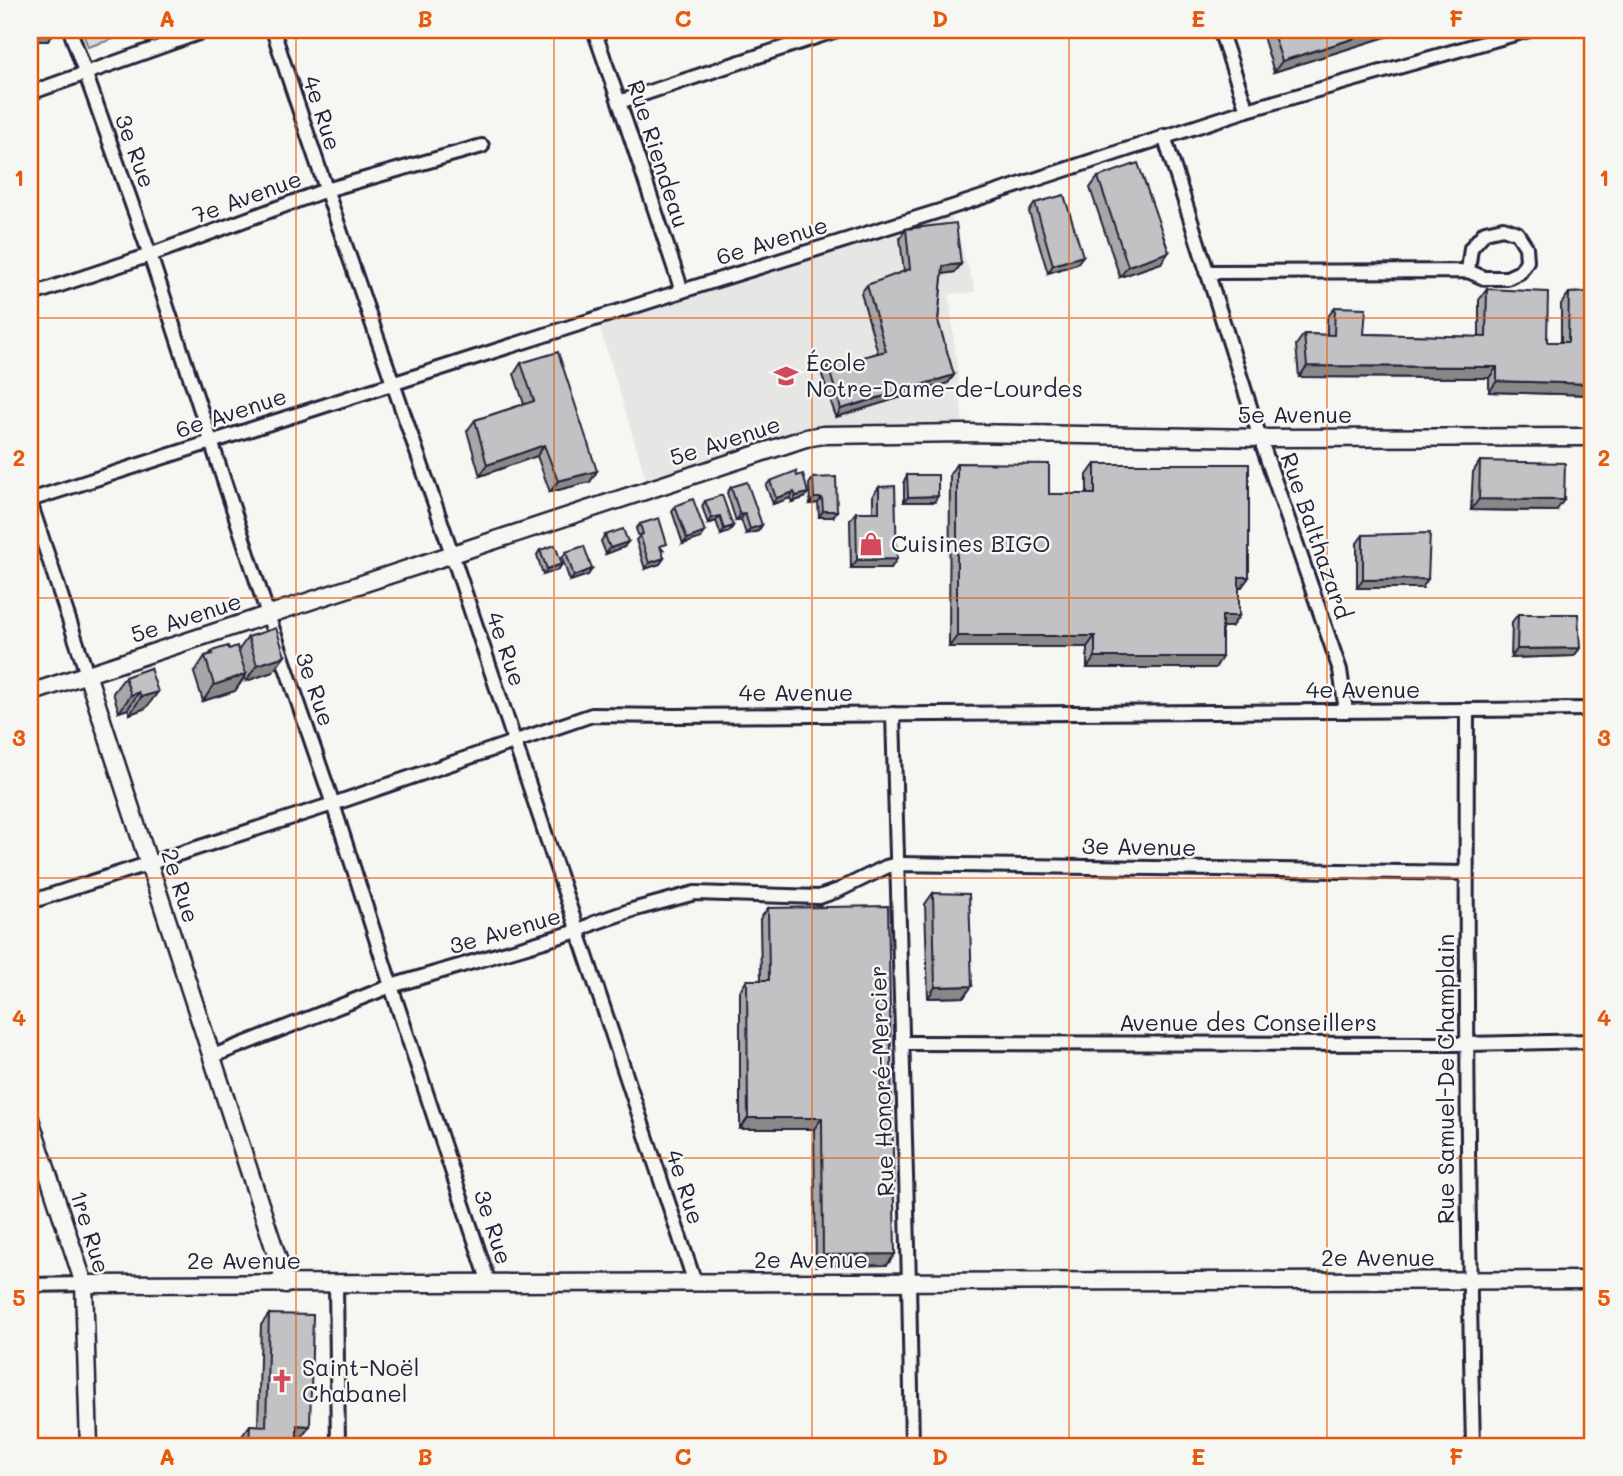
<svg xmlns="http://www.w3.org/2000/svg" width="1623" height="1476" font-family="Mali,sans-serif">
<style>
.built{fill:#e6e6e4}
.green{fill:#d7d7d7;stroke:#7c7c89;stroke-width:2}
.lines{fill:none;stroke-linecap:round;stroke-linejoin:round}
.minor-casing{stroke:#22223b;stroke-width:18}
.tertiary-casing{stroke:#22223b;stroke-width:21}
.minor{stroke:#f6f6f2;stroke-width:12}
.tertiary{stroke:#f6f6f2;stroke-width:16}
.wall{fill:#a7a7a9;stroke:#22223b;stroke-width:2}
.shaded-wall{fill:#888889;stroke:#22223b;stroke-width:2}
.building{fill:#c2c2c4;stroke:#22223b;stroke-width:2}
.grid{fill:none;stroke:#e8590c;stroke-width:2;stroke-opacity:0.55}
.labels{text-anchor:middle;stroke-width:5;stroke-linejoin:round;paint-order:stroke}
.street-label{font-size:23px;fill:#22223b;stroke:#f6f6f2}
.poi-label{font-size:23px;fill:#22223b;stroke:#f6f6f2;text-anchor:start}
.neatline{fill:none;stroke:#e8590c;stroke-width:2.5}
.grid-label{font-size:23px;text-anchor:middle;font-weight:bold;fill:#e8590c}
</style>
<rect width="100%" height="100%" fill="#f6f6f2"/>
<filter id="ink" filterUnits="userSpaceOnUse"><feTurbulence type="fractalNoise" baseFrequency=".0143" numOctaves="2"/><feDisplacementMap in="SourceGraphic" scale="14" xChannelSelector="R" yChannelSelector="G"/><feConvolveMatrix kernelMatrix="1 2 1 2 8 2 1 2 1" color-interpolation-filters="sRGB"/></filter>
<g filter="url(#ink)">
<path class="built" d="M949,208L976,292L949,294L964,433L841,434L649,489L597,318Z"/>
<path class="green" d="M82,30H142L88,47Z"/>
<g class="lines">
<g class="minor-casing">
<g id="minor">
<path d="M70,30L150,255L268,615L333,804L391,986L489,1283"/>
<path d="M273,30C329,203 390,373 449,545C532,791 613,1037 695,1283"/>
<path d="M594,30L619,102L682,291"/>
<path d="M1220,30L1247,110"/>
<path d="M30,93L207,30"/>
<path d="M619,102L837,30"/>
<path d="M1164,136L1260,438L1340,670L1346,711"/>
<path d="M1206,272L1468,271L1484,278H1507L1520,272L1527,261L1526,247L1517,233L1503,228L1485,232L1471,248L1468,271"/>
<path d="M30,295L150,255L326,190L482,146"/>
<path d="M30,500L682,291L949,208L1247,110L1529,30"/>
<path d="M30,502L87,674"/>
<path d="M1467,711C1466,956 1467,1201 1473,1446"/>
<path d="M893,714L909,1282L912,1446"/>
<path d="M30,902L333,804L592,715L674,716L1593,709"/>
<path d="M902,1043L1467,1044L1593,1041"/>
<path d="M213,1056L391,986L578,931L594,923L632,910L695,893L819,897L839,890L886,867L897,864L1466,873"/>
<path d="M336,1284L338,1446"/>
<path d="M30,1285L84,1284"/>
</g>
</g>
<g class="tertiary-casing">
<g id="tertiary">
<path d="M87,674L286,1284"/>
<path d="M30,693L806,438L823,435L964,433L1260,438L1593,437"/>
<path d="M30,1119L84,1284L89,1446"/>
<path d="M84,1284L1593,1280"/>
</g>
</g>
<use href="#minor" class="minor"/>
<use href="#tertiary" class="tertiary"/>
</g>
<g class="wall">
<path d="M1261,30H1408L1274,72Z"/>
<path d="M1098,177L1161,263L1120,277L1090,188Z"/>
<path d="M1035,203L1077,264L1048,273L1029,212Z"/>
<path d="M906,229L961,264L955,272L942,274L938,321L954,375L948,383L836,417L822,375L828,366L878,353L861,293L867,285L904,272L900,238Z"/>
<path d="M1487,289L1547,342H1561V304L1569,293L1593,292V395L1489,392V378L1299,377L1296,345L1304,334L1327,335V318L1335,307L1364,334L1479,337V300Z"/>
<path d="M521,363L597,471L590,482L550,492L537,456L480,476L467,431L475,420L524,404L514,374Z"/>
<path d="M1480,461L1556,511L1471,510L1473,472Z"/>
<path d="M957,463L1049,494H1087V475L1095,464L1249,577L1241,588H1239V616L1231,627H1222V657L1215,668H1087V647H949L950,474Z"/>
<path d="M907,475L934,502H904V481Z"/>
<path d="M813,478L833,517H819L818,503L810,504L809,484Z"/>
<path d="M770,481L804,498L792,502L790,498L773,504L766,486Z"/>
<path d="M731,487L762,525L758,531L746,534L741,519L736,521L727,493Z"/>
<path d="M879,487L891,568H851L850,520L856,512H873V495Z"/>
<path d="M705,501L733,526L729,532L721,535L716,521L708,524L702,506Z"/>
<path d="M675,506L701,538L683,544L672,511Z"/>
<path d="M640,524L663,550H661L664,558L660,564L645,569L636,540L639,537L636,529Z"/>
<path d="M605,535L624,547L606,554L601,541Z"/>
<path d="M1363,535L1422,588H1357V543Z"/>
<path d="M540,550L562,564L558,570L543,575L537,555Z"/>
<path d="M566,552L592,569L588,575L570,581L562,558Z"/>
<path d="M1518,614L1580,648L1574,656L1511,658L1512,622Z"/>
<path d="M248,637L273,672L246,681L245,677L235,691L203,701L194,673L205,656L209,655L212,651L229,649L238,651Z"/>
<path d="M150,668L146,708L130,714L128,709L119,712L113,693L125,677Z"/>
<path d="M933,893L964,997L928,998L925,904Z"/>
<path d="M768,908L895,1254L887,1265L816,1266L814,1129H740V991L747,980H761L760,919Z"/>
<path d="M269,1314L302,1437L297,1436V1446H242V1436L250,1425L258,1426L261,1325Z"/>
</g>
<g class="shaded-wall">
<path d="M30,30H56L48,41H30Z"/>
<path d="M1381,30H1408L1274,72L1282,61Z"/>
<path d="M1169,252L1161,263L1120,277L1128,266Z"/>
<path d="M1083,256L1077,264L1048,273L1053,265Z"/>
<path d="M961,264L955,272L937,275L943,266Z"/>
<path d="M1307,366L1497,367L1489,378L1299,377Z"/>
<path d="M954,375L948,383L836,417L841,409Z"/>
<path d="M1497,381L1593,384V395L1489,392Z"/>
<path d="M544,445L537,456L480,476L487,465Z"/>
<path d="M597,471L590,482L550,492L558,481Z"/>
<path d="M794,492L790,498L773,504L776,498Z"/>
<path d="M808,493L804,498L792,502L796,496Z"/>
<path d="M938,496L934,502H904L908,497Z"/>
<path d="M814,498H822L818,503L810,504Z"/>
<path d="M1479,499L1564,500L1556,511L1471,510Z"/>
<path d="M823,511H837L833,517H819Z"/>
<path d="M745,513L741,519L736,521L740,515Z"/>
<path d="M720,516L716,521L708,524L712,518Z"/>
<path d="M762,525L758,531L746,534L750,529Z"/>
<path d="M733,526L729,532L721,535L724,529Z"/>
<path d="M705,532L701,538L683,544L687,539Z"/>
<path d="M628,542L624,547L606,554L610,548Z"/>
<path d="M664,558L660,564L645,569L649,563Z"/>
<path d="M897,559L891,568H851L857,560Z"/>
<path d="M562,564L558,570L543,575L547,569Z"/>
<path d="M592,569L588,575L570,581L574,576Z"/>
<path d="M1239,577H1249L1241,588H1231Z"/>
<path d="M1428,579L1422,588H1357L1363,580Z"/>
<path d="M1222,616H1239L1231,627H1215Z"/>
<path d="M957,636H1095L1087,647H949Z"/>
<path d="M1580,648L1574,656L1511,658L1517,649Z"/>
<path d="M285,656L273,672L246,681L257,665Z"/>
<path d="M1095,657H1222L1215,668H1087Z"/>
<path d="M246,674L235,691L203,701L214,685Z"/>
<path d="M139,692L128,709L119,712L131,695Z"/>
<path d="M158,692L146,708L130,714L141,697Z"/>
<path d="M972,986L964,997L928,998L935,987Z"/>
<path d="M748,1118H822L814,1129H740Z"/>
<path d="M895,1254L887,1265L816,1266L823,1255Z"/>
<path d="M297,1425L310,1426L302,1437L289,1436Z"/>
</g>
<g class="building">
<path d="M1272,30H1381L1282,61Z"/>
<path d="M1138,163L1169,252L1128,266L1098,177Z"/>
<path d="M1064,195L1083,256L1053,265L1035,203Z"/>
<path d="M956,223L961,264L943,266L938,321L954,375L841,409L828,366L886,351L867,285L910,269L906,229Z"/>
<path d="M1487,289L1548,292L1547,342H1568L1569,293L1593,292V384L1497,381V367L1307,366L1304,334L1334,335L1335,307L1366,308L1364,334L1486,337Z"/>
<path d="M558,352L597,471L558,481L544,445L487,465L475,420L534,401L521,363Z"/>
<path d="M1480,461L1565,463L1564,500L1479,499Z"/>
<path d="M957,463L1049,464V494H1095V464H1249V577H1239V616H1222V657H1095V636H957Z"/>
<path d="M796,471L797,476L803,474L808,493L796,496L794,492L776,498L770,481Z"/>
<path d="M907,475H938V496L908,497Z"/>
<path d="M836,477L837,511H823L822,498H814L813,478Z"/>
<path d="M747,482L762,525L750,529L745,513L740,515L731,487Z"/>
<path d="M895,486L897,559L857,560L856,512H879V487Z"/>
<path d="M722,495L733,526L724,529L720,516L712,518L705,501Z"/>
<path d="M693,499L705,532L687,539L675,506Z"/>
<path d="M659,518L667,544L660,546L664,558L649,563L640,535L643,534L640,524Z"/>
<path d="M623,529L628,542L610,548L605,535Z"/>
<path d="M1430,533L1428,579L1363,580V535Z"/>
<path d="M555,545L562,564L547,569L540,550Z"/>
<path d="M584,546L592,569L574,576L566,552Z"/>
<path d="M1518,614H1578L1580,648L1517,649Z"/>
<path d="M276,628L285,656L257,665L248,637Z"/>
<path d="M228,646L229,649L237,646L246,674L214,685L205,656L213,654L212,651Z"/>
<path d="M150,668L158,692L141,697L139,692L131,695L125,677Z"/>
<path d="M933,893L969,894L972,986L935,987Z"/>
<path d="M888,906L895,1254L823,1255L822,1118H748L747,980H769L768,908Z"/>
<path d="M269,1314L313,1315L310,1426L297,1425V1446H249L250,1425L266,1426Z"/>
</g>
</g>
<path class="grid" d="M296,30V1446M554,30V1446M812,30V1446M1069,30V1446M1327,30V1446M30,318H1593M30,598H1593M30,878H1593M30,1158H1593"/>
<defs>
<g id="school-bare" transform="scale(1.89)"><path d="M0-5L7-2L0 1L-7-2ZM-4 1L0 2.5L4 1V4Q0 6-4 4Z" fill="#d1495b" stroke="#f6f6f2" stroke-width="2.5" paint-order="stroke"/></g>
<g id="shop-bare" transform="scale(1.89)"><path d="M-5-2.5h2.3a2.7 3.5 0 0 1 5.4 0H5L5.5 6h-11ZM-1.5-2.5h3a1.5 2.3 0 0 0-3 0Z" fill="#d1495b" stroke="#f6f6f2" stroke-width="2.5" paint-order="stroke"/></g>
<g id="church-bare" transform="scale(1.89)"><path d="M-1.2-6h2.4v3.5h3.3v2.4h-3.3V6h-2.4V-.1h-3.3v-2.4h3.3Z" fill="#d1495b" stroke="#f6f6f2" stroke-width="2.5" paint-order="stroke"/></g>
</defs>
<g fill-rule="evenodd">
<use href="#school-bare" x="786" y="376"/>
<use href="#shop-bare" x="871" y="544"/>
<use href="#church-bare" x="282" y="1381"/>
</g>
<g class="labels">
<g class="street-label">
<text transform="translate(322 113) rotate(72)" y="8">4e Rue</text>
<text transform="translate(135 151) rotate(70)" y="8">3e Rue</text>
<text transform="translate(658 154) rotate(72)" y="8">Rue Riendeau</text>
<text transform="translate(247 197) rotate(-20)" y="8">7e Avenue</text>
<text transform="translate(772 241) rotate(-17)" y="8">6e Avenue</text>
<text transform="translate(231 413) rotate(-18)" y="8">6e Avenue</text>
<text x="1295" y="423">5e Avenue</text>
<text transform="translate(725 441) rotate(-18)" y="8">5e Avenue</text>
<text transform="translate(1316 536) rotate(71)" y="8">Rue Balthazard</text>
<text transform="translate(186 618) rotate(-18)" y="8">5e Avenue</text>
<text transform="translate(506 649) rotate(71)" y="8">4e Rue</text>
<text transform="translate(315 689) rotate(71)" y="8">3e Rue</text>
<text x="1363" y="698">4e Avenue</text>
<text x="796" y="701">4e Avenue</text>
<text transform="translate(1139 847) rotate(1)" y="8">3e Avenue</text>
<text transform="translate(180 886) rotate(72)" y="8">2e Rue</text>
<text transform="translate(505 931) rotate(-16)" y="8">3e Avenue</text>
<text x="1248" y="1031">Avenue des Conseillers</text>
<text transform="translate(1446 1079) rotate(-90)" y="8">Rue Samuel-De Champlain</text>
<text transform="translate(882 1081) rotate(-92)" y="8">Rue Honoré-Mercier</text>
<text transform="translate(685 1187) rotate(72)" y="8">4e Rue</text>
<text transform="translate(493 1227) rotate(72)" y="8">3e Rue</text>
<text transform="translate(90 1232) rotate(73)" y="8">1re Rue</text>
<text x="1378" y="1266">2e Avenue</text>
<text x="811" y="1268">2e Avenue</text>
<text x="244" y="1269">2e Avenue</text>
</g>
<g class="poi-label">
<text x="806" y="371">École<tspan x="806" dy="26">Notre-Dame-de-Lourdes</tspan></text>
<text x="891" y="552">Cuisines BIGO</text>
<text x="302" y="1376">Saint-Noël<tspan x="302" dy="26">Chabanel</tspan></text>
</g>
</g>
<rect width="1623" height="1476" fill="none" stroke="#f6f6f2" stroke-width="77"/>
<rect x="38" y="38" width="1546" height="1400" class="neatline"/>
<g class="grid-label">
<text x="167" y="27">A</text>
<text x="425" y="27">B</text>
<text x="683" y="27">C</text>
<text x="940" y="27">D</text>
<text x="1198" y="27">E</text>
<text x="1456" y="27">F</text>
<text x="19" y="186">1</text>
<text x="1604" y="186">1</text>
<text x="19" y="466">2</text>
<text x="1604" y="466">2</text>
<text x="19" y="746">3</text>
<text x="1604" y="746">3</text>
<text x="19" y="1026">4</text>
<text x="1604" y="1026">4</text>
<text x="19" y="1306">5</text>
<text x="1604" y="1306">5</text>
<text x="167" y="1465">A</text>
<text x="425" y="1465">B</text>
<text x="683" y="1465">C</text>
<text x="940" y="1465">D</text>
<text x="1198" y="1465">E</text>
<text x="1456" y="1465">F</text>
</g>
</svg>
